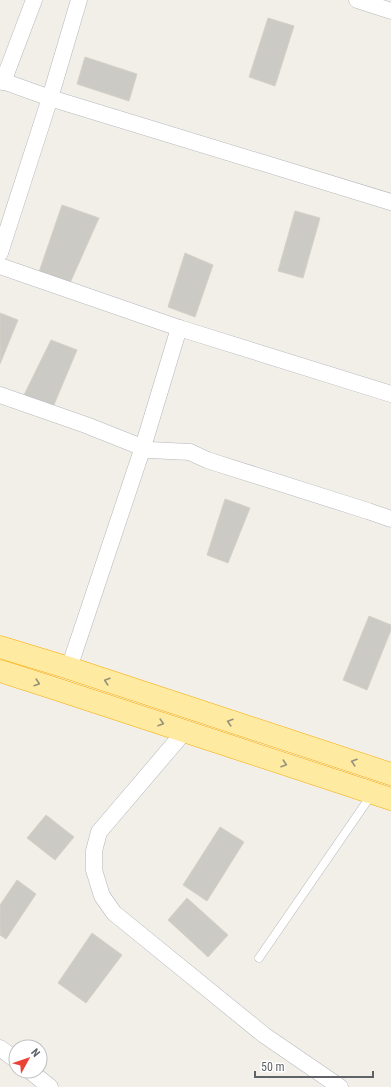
<svg xmlns="http://www.w3.org/2000/svg" width="391" height="1087" font-family="'Roboto Condensed',sans-serif">
<style>
.building{fill:#cccac5;stroke:#d6d1c6}
.lines{fill:none;stroke-linecap:round;stroke-linejoin:round}
.service-casing{stroke:#b5b8bc;stroke-width:9}
.minor-casing{stroke:#b5b8bc;stroke-width:17}
.trunk-casing{stroke:#f9ab00;stroke-width:23}
.service{stroke:#fff;stroke-width:8}
.minor{stroke:#fff;stroke-width:16}
.trunk{stroke:#feeaa1;stroke-width:22}
.oneway{stroke:#97927c}
</style>
<rect width="100%" height="100%" fill="#f1efe8"/>
<g class="building">
<path d="M268,18L294,26L275,86L249,77Z"/>
<path d="M85,57L137,74L129,101L77,84Z"/>
<path d="M62,205L99,218L70,283L39,272Z"/>
<path d="M295,211L320,218L303,278L278,271Z"/>
<path d="M185,253L213,265L195,317L168,307Z"/>
<path d="M0,313L18,320L0,364Z"/>
<path d="M51,340L77,350L53,407L24,395Z"/>
<path d="M225,499L250,508L228,563L207,555Z"/>
<path d="M369,616L391,625V630L367,690L343,680Z"/>
<path d="M46,815L74,837L55,860L27,838Z"/>
<path d="M220,827L244,842L207,901L183,885Z"/>
<path d="M17,880L36,894L6,939L0,935V905Z"/>
<path d="M187,898L228,935L208,957L168,920Z"/>
<path d="M92,933L122,955L86,1003L58,983Z"/>
</g>
<g class="lines">
<g class="service-casing">
<path id="service" d="M259,958L372,794"/>
</g>
<g class="minor-casing">
<g id="minor">
<path d="M357,0L391,11"/>
<path d="M0,80L50,98L391,202"/>
<path d="M3,82L34,0"/>
<path d="M0,253L50,98L79,0"/>
<path d="M0,266L179,328L391,394"/>
<path d="M0,395L86,425L149,450L190,452L207,460L368,511L391,519"/>
<path d="M69,668L143,447L179,328"/>
<path d="M185,731L99,832L94,851V870L102,896L114,913L264,1035L340,1087"/>
<path d="M0,1048L16,1060"/>
<path d="M30,1071L50,1087"/>
</g>
</g>
<g class="trunk-casing">
<g id="trunk">
<path d="M0,647L69,668L391,774"/>
<path d="M0,671L50,687L391,799"/>
</g>
</g>
<use href="#service" class="service"/>
<use href="#minor" class="minor"/>
<use href="#trunk" class="trunk"/>
</g>
<defs><path id="oneway-chevron" d="M-2-3.5L2.5 0L-2 3.5" fill="none" stroke-width="1.6" stroke-linecap="round" stroke-linejoin="round"/></defs>
<g class="oneway">
<use href="#oneway-chevron" transform="translate(107 681) rotate(-162)"/>
<use href="#oneway-chevron" transform="translate(37 683) rotate(17)"/>
<use href="#oneway-chevron" transform="translate(230 722) rotate(-162)"/>
<use href="#oneway-chevron" transform="translate(161 723) rotate(18)"/>
<use href="#oneway-chevron" transform="translate(354 762) rotate(-162)"/>
<use href="#oneway-chevron" transform="translate(284 764) rotate(18)"/>
</g>
<g transform="translate(28 1059) rotate(50)"><circle r="19" fill="#ffffff" stroke="#bfc1c3"/>
<path d="M0-3L7 15L0 10L-7 15Z" fill="#ea4335"/>
<text y="-6" font-size="11" font-weight="bold" text-anchor="middle" fill="#5f6368">N</text>
</g>
<path d="M255 1071v6h118v-6" fill="none" stroke="#5f6368" stroke-width="2"/>
<text x="261" y="1071" font-size="12" fill="#5f6368" stroke="#ffffff" stroke-width="3" paint-order="stroke">50 m</text>
</svg>
